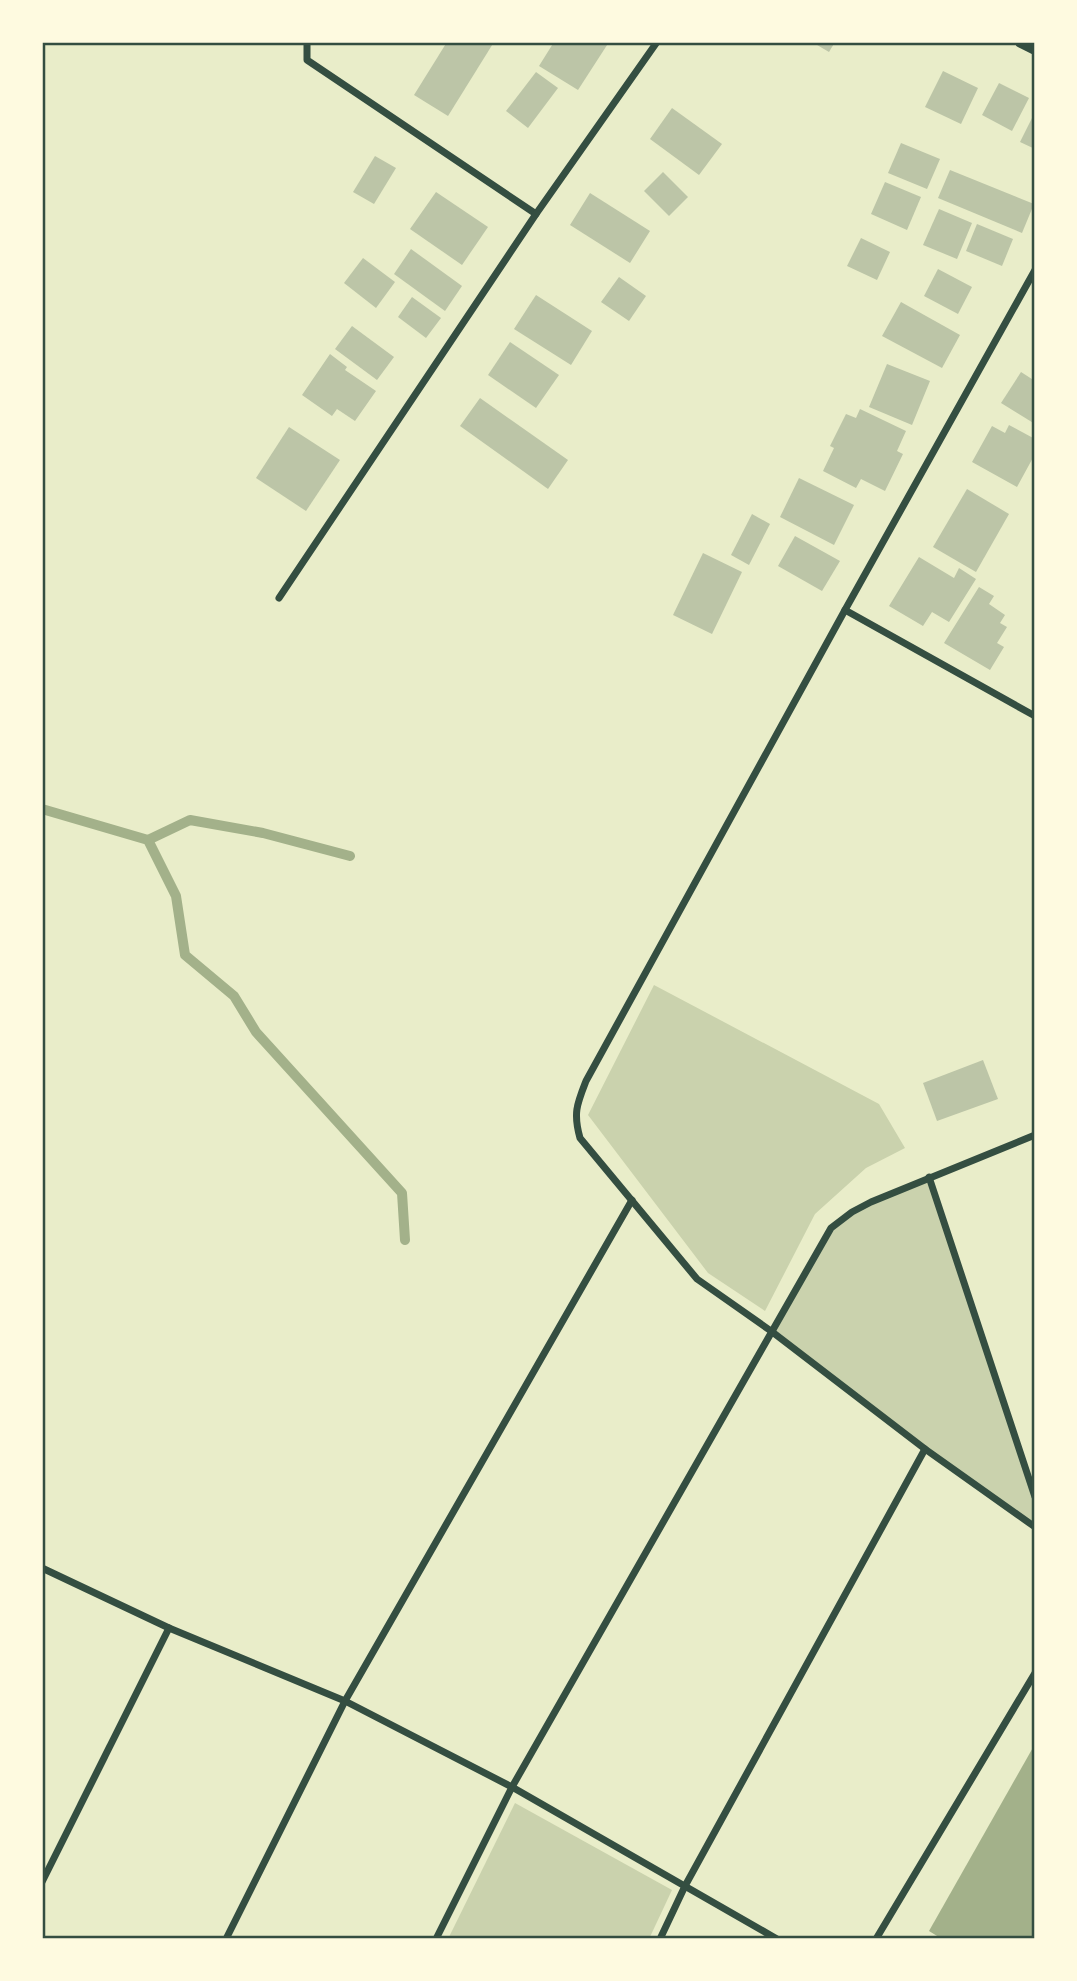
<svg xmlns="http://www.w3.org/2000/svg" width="1077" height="1981" font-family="'Alegreya Sans',sans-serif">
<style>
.green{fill:#cad2ad}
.water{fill:#a3b18a}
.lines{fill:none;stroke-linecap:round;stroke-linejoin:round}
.stream{stroke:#a3b18a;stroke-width:10}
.building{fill:#bcc5a7}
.minor{stroke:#344e41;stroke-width:7}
.tertiary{stroke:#344e41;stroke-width:12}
.neatline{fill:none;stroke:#344e41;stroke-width:2.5}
</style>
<rect width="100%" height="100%" fill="#e9edc9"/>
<g class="green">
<path d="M654,985L879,1104L905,1148L866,1168L815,1214L765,1311L708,1273L588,1115Z"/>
<path d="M929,1177L1035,1497V1527L771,1331L831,1228L852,1212Z"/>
<path d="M515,1803L672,1890L649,1939H448Z"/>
</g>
<path class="water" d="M1035,1744V1939H942L929,1931Z"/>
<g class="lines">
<g class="stream">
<path d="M42,809L148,840L176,896L185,955L234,996L256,1032L402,1193L405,1240"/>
<path d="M148,840L190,820L263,833L350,856"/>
</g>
</g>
<g class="building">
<path d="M447,42H494L448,116L414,95Z"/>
<path d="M554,42H609L578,90L539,66Z"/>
<path d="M812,42H835L829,52Z"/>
<path d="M943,71L978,88L961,124L925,107Z"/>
<path d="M536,72L558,88L528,128L506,111Z"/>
<path d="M999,83L1029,98L1012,131L982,115Z"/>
<path d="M672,108L722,144L699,175L650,139Z"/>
<path d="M1035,112V149L1020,142Z"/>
<path d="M901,143L940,159L927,189L888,173Z"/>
<path d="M375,156L396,168L374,204L353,192Z"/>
<path d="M950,170L1034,204L1022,233L938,198Z"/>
<path d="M663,172L688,197L669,216L644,191Z"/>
<path d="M885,182L921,197L907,230L871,214Z"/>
<path d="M436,192L488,227L462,265L410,229Z"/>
<path d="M590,193L650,231L630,263L570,225Z"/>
<path d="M939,209L972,223L957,259L923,245Z"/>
<path d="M977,224L1013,239L1002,266L966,251Z"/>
<path d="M861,238L890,252L877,280L847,266Z"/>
<path d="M411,249L462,286L445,311L394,274Z"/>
<path d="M363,258L395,282L376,308L344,283Z"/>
<path d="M938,269L972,287L958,314L924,296Z"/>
<path d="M619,277L646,296L629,321L601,302Z"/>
<path d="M536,295L592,331L571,365L514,329Z"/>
<path d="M412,297L441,318L426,338L398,317Z"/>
<path d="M901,302L960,335L942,368L882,336Z"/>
<path d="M352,326L394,357L377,380L335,349Z"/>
<path d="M510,342L559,375L536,408L488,375Z"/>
<path d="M330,354L347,367L345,370L376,391L355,421L337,409L332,416L302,395Z"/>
<path d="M887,364L930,381L912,425L869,407Z"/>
<path d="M1021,372L1035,381V424L1001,403Z"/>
<path d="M480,398L568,460L548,489L460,426Z"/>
<path d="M860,409L906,431L897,451L903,454L885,491L861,479L856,488L823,471L834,448L830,446L846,414L856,418Z"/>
<path d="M1009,425L1035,439V454L1017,487L972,462L992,426L1005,433Z"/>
<path d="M289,427L340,460L306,511L256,478Z"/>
<path d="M799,478L854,505L834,545L780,517Z"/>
<path d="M967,489L1009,514L976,572L933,547Z"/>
<path d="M752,514L770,524L749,565L731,555Z"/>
<path d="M795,536L840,561L822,591L778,566Z"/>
<path d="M703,553L742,572L712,634L673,615Z"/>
<path d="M919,557L954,578L959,568L976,579L949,622L932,612L923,626L889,606Z"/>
<path d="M979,587L994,596L989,604L1005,615L1000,623L1007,627L997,643L1004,647L990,670L944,643Z"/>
<path d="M983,1060L998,1099L937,1121L923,1083Z"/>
</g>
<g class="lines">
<g class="minor">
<path d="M307,42V60L536,214"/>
<path d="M1035,270L845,610L586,1081C577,1104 573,1113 580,1138L697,1279L771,1331L925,1449L1035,1527"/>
<path d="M279,598L536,214L657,42"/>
<path d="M845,610L1035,716"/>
<path d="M929,1177L1035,1497"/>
<path d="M42,1568L169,1628L345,1701L512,1787L777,1939"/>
<path d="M42,1882L169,1628"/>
<path d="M226,1939L345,1701L632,1200"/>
<path d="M436,1939L512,1787L831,1228L852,1212L871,1202L1035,1135"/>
<path d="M660,1939L685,1886L925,1449"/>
<path d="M876,1939L1035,1673"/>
</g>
<path class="tertiary" d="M1021,42L1035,49"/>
</g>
<rect width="1077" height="1981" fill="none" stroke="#fefae0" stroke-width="88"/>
<rect x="44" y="44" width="989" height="1893" class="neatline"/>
</svg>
